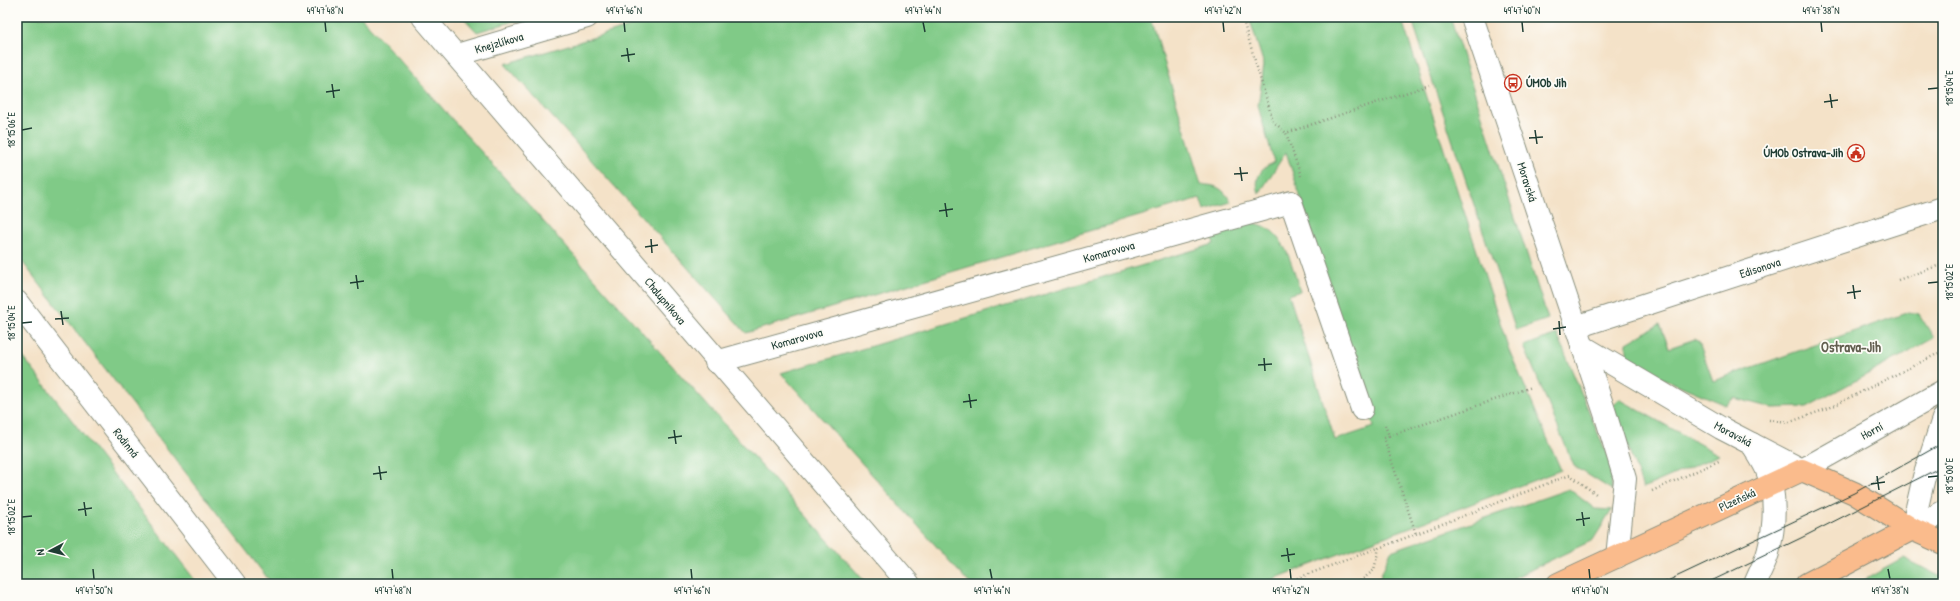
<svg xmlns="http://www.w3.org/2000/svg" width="1960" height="601" font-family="'Patrick Hand',sans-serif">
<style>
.green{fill:#80ca87;stroke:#50845e}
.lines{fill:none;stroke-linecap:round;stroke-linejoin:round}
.street-casing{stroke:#8a907e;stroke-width:24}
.primary-casing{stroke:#8a907e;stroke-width:24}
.path{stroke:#8a907e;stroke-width:2.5;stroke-dasharray:1 3;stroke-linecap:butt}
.street{stroke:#fff;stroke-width:22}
.primary{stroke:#fabb8c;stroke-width:22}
.tram{stroke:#1f3d34;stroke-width:1}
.ticks{fill:none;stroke:#1f3d34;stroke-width:1.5}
.labels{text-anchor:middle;stroke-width:3.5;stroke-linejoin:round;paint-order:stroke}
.street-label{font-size:12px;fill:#1f3d34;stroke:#fdfcf7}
.poi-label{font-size:12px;font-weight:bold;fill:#1f3d34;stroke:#fdfcf7;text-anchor:start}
.quarter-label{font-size:14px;font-weight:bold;fill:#625f50;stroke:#fdfcf7}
.neatline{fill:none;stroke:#1f3d34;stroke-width:1.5}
.ticks-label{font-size:10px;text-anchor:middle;fill:#1f3d34}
</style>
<rect width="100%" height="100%" fill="#fdfcf7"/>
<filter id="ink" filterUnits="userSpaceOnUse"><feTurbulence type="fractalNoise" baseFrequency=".025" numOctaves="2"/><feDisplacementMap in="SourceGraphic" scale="8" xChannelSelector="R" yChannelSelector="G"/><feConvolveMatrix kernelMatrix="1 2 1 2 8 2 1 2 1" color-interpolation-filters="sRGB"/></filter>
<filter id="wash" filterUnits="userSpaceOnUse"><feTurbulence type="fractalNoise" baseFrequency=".012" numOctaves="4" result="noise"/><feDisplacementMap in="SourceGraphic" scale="16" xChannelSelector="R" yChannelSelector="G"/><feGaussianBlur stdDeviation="0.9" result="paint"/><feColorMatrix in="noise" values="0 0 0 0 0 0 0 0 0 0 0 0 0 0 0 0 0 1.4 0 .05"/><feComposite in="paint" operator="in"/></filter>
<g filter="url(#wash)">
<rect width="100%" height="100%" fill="#f4e2c8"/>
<g class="green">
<path d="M17,17H361L867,584H272L17,255Z"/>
<path d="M463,17H528L477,32Z"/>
<path d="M662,17H1151L1201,185C1216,184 1224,189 1231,202L1204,210L1200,198L746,333L505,64Z"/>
<path d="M1249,17H1401L1509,350L1561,470L1260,584H970L781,373L1214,244L1211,234C1222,230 1235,224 1246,223C1284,221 1291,264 1300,291L1289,295L1335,440L1374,427L1286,152L1259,194C1254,178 1260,169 1274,162L1258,106L1264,65Z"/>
<path d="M1411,17H1450L1548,319L1516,330Z"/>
<path d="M1909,312L1919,314L1934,338L1807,407L1772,408L1734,398L1726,405L1657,376L1627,355V343L1660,324L1669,348L1695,339L1699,342L1713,381Z"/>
<path d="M1557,334L1611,465L1612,490L1574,466L1524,346Z"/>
<path d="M17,349L198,584H17Z"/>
<path d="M1619,399L1719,455L1643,488L1613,406Z"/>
<path d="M1569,489L1595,509L1612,510L1593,540L1501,584H1377L1391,551Z"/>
<path d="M1904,558L1943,578V584H1857Z"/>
</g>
</g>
<g filter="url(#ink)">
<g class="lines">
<g class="street-casing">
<g id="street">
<path d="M423,17L909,584"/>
<path d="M1472,17L1605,413L1625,479L1617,557"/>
<path d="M457,55L587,17"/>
<path d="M17,302L235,584"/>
<path d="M1576,327L1943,208"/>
<path d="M1582,346L1721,428L1802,470L1943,391"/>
<path d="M716,362L1291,202L1362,409"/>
<path d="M1752,444C1757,452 1762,460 1766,468C1777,493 1775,527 1768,553C1765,563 1759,574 1755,584"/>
<path d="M1912,529L1924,477L1943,419"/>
<path d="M1912,529L1943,512"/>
</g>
</g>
<g class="primary-casing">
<g id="primary">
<path d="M1558,584L1802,470L1854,493L1912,529L1943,543"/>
<path d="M1807,584L1912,529"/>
</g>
</g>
<g class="path">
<path d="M1242,17L1273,121L1286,133"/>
<path d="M1301,176L1286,133L1429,85"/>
<path d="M1898,280L1943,264"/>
<path d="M1769,420L1790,422L1829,408L1943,351"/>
<path d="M1385,425L1389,436L1384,438L1416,534"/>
<path d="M1389,436L1532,387"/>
<path d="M1652,491L1721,460"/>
<path d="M1282,584L1378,548"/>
<path d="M1357,584L1374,570L1379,548L1570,475L1596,494"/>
</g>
<use href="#street" class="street"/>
<use href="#primary" class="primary"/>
<g class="tram">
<path d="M1661,584L1854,493L1943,443"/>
<path d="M1705,584L1801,538L1943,466"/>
</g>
</g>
</g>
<path class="ticks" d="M325,22L326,32M624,22L625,32M923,22L925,32M1223,22L1224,32M1522,22L1523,32M1821,22L1822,32M627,48L629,62M621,56L635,54M332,84L334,98M1928,89L1938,88M326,92L340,90M1830,94L1832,108M1824,102L1838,100M22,130L32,128M1535,130L1537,144M1529,138L1543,137M1240,167L1242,181M1234,174L1248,173M945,203L947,217M939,211L953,209M651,239L652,253M645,247L658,245M356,275L358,289M350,283L364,281M1928,283L1938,282M1853,285L1855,299M1847,293L1861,291M61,311L63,325M55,319L69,318M1559,321L1560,335M22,323L32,322M1553,329L1566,327M1264,358L1265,371M1258,365L1272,364M969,394L971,408M963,402L977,400M674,430L676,444M668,438L682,436M379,466L381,480M373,474L387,472M1877,476L1879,490M1928,477L1938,476M1871,484L1885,482M84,502L86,516M78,510L92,508M1582,512L1584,526M22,517L32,516M1576,520L1590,518M1287,548L1289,562M1281,556L1295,554M93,569L94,579M392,569L393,579M691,569L692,579M990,569L992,579M1290,569L1291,579M1589,569L1590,579M1888,569L1890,579"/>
<defs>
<g id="bus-ring" transform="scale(0.9)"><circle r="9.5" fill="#fdfcf7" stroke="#c8321e" stroke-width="1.5"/><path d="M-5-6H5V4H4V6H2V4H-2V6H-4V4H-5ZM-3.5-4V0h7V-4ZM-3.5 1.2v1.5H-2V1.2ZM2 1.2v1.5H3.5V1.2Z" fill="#c8321e"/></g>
<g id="civic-ring" transform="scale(0.9)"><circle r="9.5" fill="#fdfcf7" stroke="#c8321e" stroke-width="1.5"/><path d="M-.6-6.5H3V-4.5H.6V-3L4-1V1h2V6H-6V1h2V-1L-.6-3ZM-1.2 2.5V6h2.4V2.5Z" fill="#c8321e"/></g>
</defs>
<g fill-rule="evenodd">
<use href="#bus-ring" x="1513" y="83"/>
<use href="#civic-ring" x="1856" y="153"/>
</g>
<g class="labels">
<g class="street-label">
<text transform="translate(499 43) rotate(-16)" y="4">Knejzlíkova</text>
<text transform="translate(1527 182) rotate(72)" y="4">Moravská</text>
<text transform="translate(1109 252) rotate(-16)" y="4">Komarovova</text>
<text transform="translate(1760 268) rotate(-18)" y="4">Edisonova</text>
<text transform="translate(665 301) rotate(50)" y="4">Chalupníkova</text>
<text transform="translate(797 339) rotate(-16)" y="4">Komarovova</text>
<text transform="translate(1872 431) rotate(-29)" y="4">Horní</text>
<text transform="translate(1733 434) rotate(28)" y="4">Moravská</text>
<text transform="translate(126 443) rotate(52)" y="4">Rodinná</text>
<text transform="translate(1737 500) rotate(-25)" y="4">Plzeňská</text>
</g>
<g class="poi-label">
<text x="1526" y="87">ÚMOb Jih</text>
<text x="1843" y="157" text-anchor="end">ÚMOb Ostrava-Jih</text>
</g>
<g class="quarter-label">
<text x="1851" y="352">Ostrava-Jih</text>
</g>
</g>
<rect width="1960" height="601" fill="none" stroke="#fdfcf7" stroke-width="44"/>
<g transform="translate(50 551) rotate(263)" stroke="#fdfcf7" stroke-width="3" paint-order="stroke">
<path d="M0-3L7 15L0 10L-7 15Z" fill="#1f3d34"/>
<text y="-6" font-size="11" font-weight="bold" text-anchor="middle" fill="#1f3d34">N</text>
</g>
<rect x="22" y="22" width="1916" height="557" class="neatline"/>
<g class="ticks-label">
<text x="325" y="14">49°47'48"N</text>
<text x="624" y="14">49°47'46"N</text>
<text x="923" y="14">49°47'44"N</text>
<text x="1223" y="14">49°47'42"N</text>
<text x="1522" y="14">49°47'40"N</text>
<text x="1821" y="14">49°47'38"N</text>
<text transform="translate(1949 88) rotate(-90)" y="4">18°15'04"E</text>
<text transform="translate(11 130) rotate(-90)" y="4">18°15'06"E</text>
<text transform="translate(1949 282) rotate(-90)" y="4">18°15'02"E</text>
<text transform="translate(11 323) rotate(-90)" y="4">18°15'04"E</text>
<text transform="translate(1949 476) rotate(-90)" y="4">18°15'00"E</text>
<text transform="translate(11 517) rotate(-90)" y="4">18°15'02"E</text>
<text x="94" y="594">49°47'50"N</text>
<text x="393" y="594">49°47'48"N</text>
<text x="692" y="594">49°47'46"N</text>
<text x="992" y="594">49°47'44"N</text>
<text x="1291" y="594">49°47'42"N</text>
<text x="1590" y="594">49°47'40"N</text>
<text x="1890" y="594">49°47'38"N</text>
</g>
</svg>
